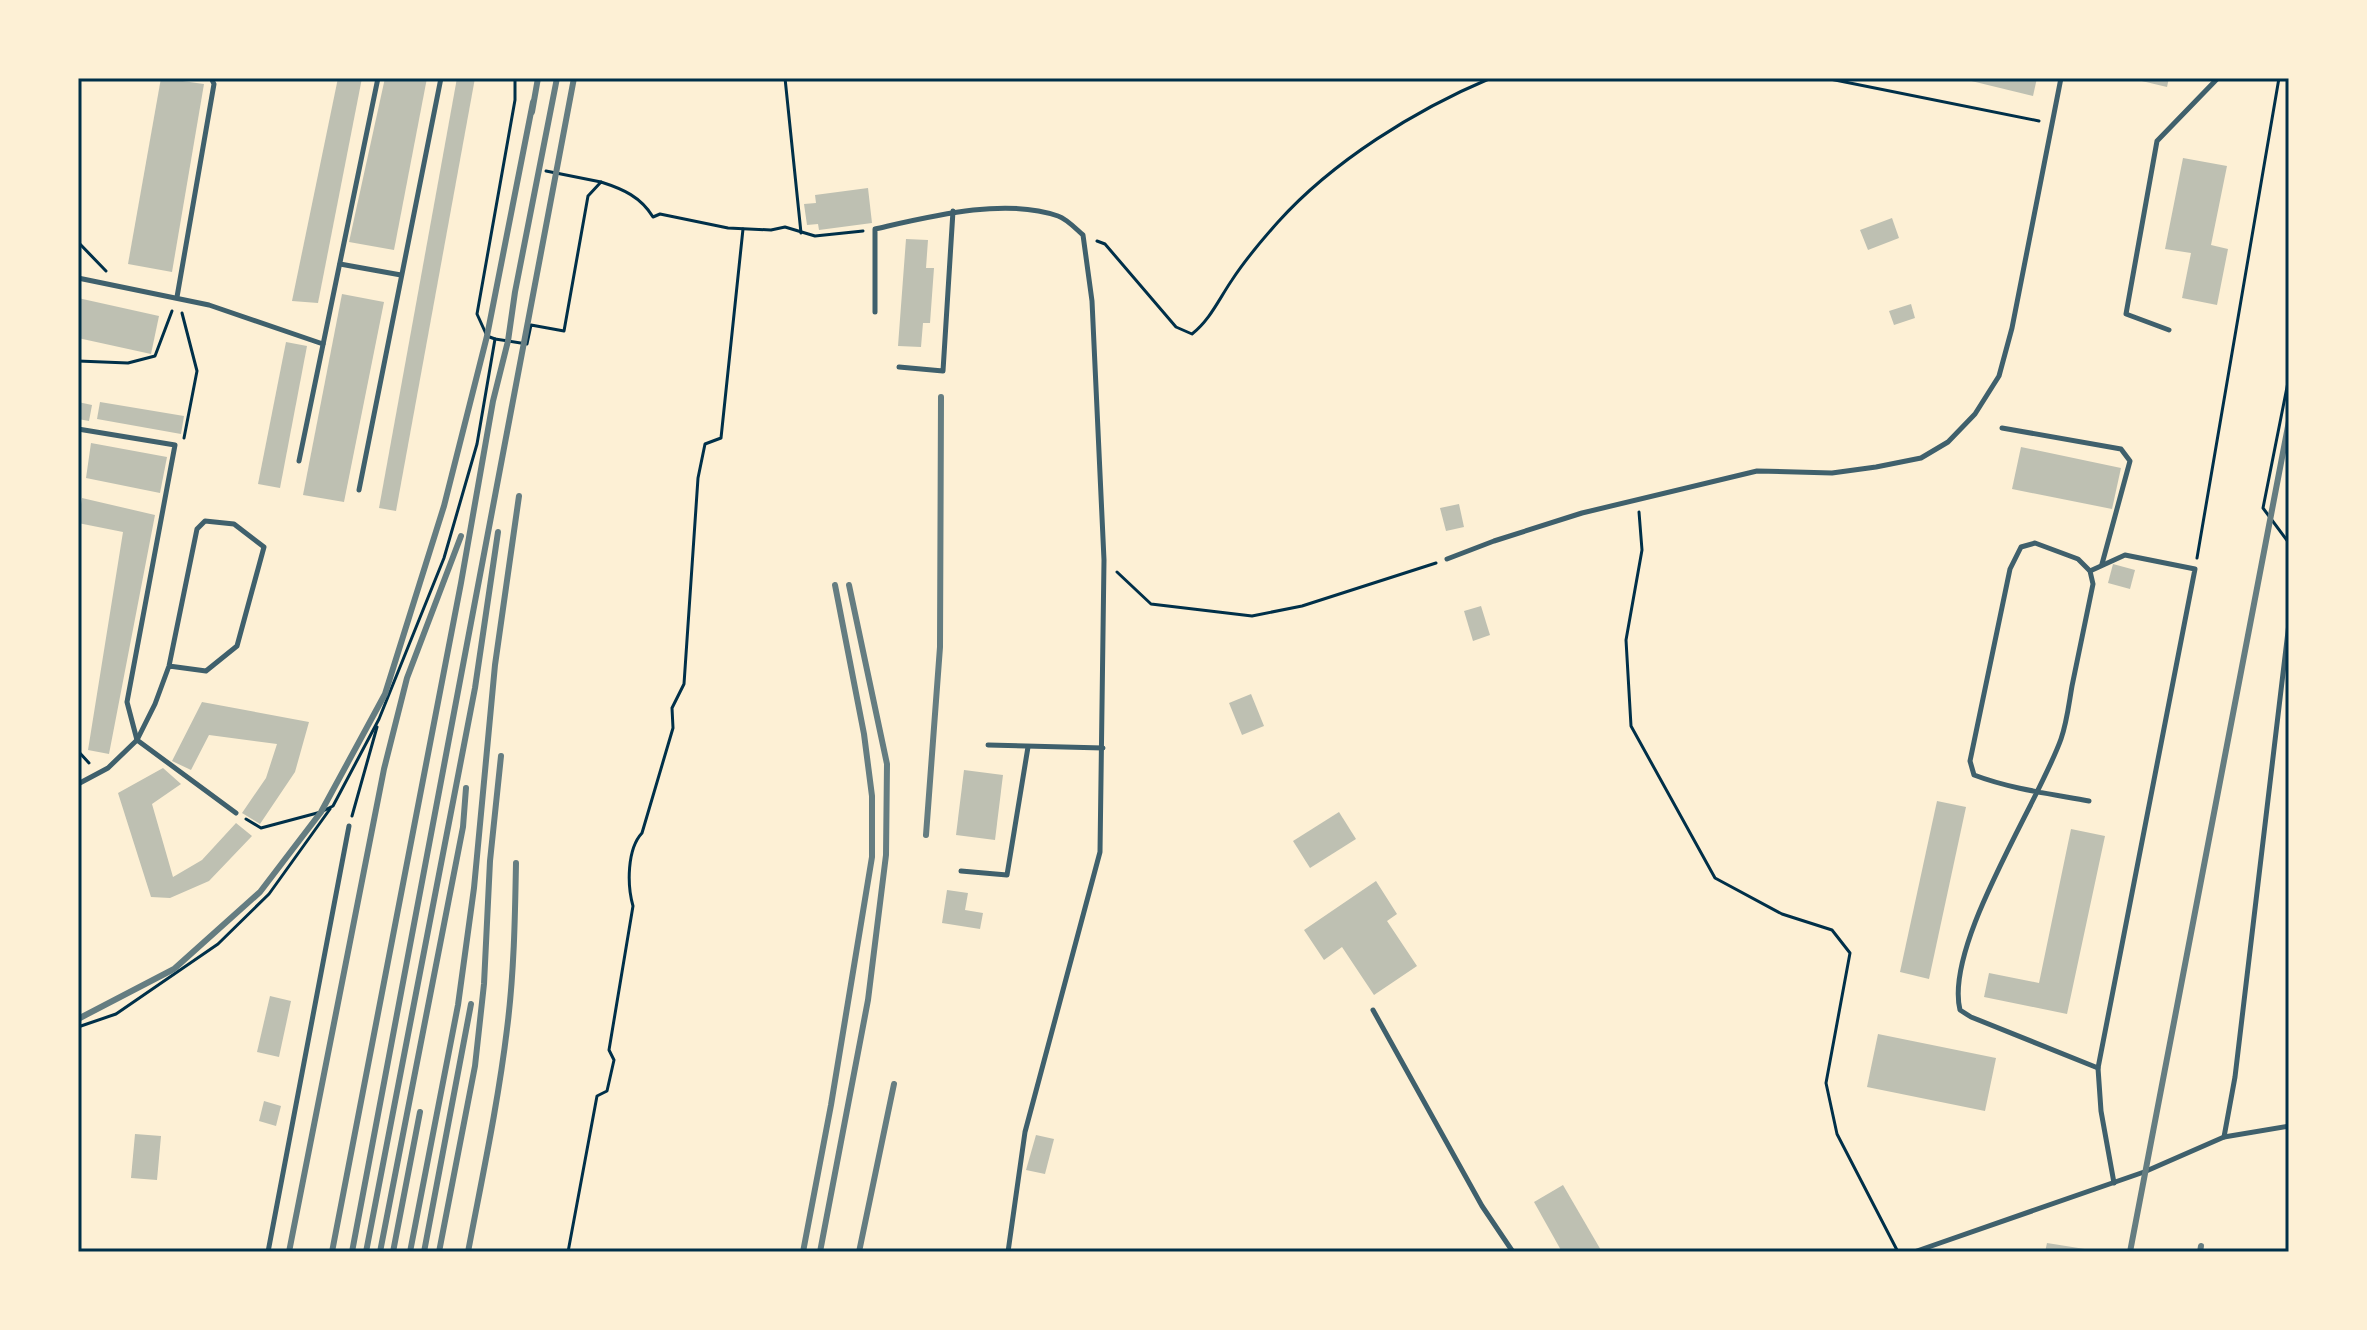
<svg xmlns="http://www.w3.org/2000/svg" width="2367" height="1330" font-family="Lato,sans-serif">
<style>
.building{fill:#bec0b2}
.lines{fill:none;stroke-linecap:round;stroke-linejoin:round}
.path{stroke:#003049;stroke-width:3}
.service{stroke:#3f606c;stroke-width:5}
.rail{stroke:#657d81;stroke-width:6}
.neatline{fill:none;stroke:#003049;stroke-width:3}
</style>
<rect width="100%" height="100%" fill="#fdf0d5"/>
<g class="building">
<path d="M161,78L204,84L172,272L128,264Z"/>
<path d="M338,78H362L318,303L292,301Z"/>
<path d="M385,78H427L394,250L349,242Z"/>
<path d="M457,78H475L396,511L379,508Z"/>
<path d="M1959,78H2037L2033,96Z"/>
<path d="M2129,78H2169L2167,87Z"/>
<path d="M2183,158L2227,166L2211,245L2228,249L2217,305L2182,298L2191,253L2165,249Z"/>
<path d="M868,188L872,223L819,230L818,224L807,225L804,204L816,203L815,195Z"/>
<path d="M1892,218L1899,238L1868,250L1860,230Z"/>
<path d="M906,239L928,240L926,268H934L930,323H923L921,347L898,346Z"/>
<path d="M342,294L384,302L344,502L303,495Z"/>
<path d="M78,298L159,316L151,354L78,338Z"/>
<path d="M1911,304L1915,318L1894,325L1889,311Z"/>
<path d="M286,342L307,346L280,488L258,484Z"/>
<path d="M78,402L92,405L89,421L78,419Z"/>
<path d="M100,402L184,416L181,434L97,419Z"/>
<path d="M91,443L167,457L160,493L86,478Z"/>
<path d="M2021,447L2121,468L2112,509L2012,489Z"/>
<path d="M82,498L155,515L109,754L88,750L123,532L78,523Z"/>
<path d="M1459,504L1464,527L1446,531L1440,508Z"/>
<path d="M2113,564L2135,570L2130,589L2108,583Z"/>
<path d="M1481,606L1490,635L1473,641L1464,611Z"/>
<path d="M1251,694L1264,726L1242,735L1229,703Z"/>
<path d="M202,702L309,722L295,772L260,824L242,813L266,778L277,744L209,735L191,770L172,761Z"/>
<path d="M163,768L181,784L152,804L173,877L202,860L236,823L252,836L209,881L170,898L151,897L118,793Z"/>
<path d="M964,770L1003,775L995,840L956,835Z"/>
<path d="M1937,801L1966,807L1929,979L1900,972Z"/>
<path d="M1339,812L1356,839L1310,868L1293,841Z"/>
<path d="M2071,829L2105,836L2067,1014L1984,997L1989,973L2039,983Z"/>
<path d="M1376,881L1397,914L1387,921L1417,966L1374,995L1342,947L1324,960L1304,930Z"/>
<path d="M947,890L968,893L965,910L983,913L980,929L942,923Z"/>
<path d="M270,996L291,1001L279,1057L257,1052Z"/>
<path d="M1878,1034L1996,1058L1985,1111L1867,1087Z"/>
<path d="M264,1101L281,1106L276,1126L259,1121Z"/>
<path d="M135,1134L161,1136L157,1180L131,1178Z"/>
<path d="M1036,1135L1054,1139L1045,1174L1026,1170Z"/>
<path d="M1563,1185L1602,1252H1562L1534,1202Z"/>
<path d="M2047,1243L2091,1250V1252H2045Z"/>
</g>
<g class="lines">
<g class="path">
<path d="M785,78L801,233"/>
<path d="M1825,78L2039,121"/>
<path d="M546,171L601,182"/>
<path d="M1097,241L1105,244L1176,327L1192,334C1210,320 1219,299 1232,280C1245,260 1262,240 1278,222C1333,161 1415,110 1491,78"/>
<path d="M78,242L106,271"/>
<path d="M182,313L197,371L184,438"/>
<path d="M495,339L487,336L477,314L515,100V78"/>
<path d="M78,361L128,363L155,356L172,311"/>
<path d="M2289,377L2263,508L2289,543"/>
<path d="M1639,512L1642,550L1626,640L1631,726L1715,878L1782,914L1832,930L1850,953L1826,1083L1837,1134L1898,1252"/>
<path d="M2197,558L2279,78"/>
<path d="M1117,572L1151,604L1252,616L1302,606L1436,563"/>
<path d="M78,751L89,763"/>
<path d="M352,816L377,727"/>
<path d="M246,819L261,828L321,812L333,806L379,719L444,558L477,444L495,339L527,344L531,325L564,331L588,196L601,182C623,189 641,197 653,217L660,214L728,228L771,230L785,227L815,236L863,231"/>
<path d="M78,1027L116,1014L218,944L269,894L330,809"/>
<path d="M568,1252L597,1096L607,1091L614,1060L609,1050L633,906C627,885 627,849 642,833L673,728L672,708L684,684L698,478L705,444L721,438L743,229"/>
</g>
<g class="service">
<path d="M340,264L401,275"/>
<path d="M78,278L209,305L323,344"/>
<path d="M177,297L214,84L211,78"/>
<path d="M875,312V229C928,217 1004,197 1058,216C1067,219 1076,229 1083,235L1092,301L1104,560L1100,852L1025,1132L1008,1252"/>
<path d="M2169,330L2126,314L2157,141L2218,78"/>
<path d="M899,367L943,371L953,211"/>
<path d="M2002,428L2121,449L2130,461L2102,564"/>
<path d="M78,429L175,445L127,702L137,740L236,813"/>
<path d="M299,461L378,78"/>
<path d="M359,490L441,78"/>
<path d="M1447,559L1494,541L1582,513L1757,471L1832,473L1876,467L1921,458L1948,442L1975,414L1999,376L2012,328L2061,78"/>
<path d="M2090,571L2125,555L2195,569L2098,1068L2101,1111L2114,1183"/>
<path d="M988,745L1103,748"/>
<path d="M78,784L108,768L137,740L155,704L169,666L197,529L205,521L234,524L264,547L237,646L206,671L169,666"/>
<path d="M2089,801C2051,794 2011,789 1974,775L1970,761L2010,569L2021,547L2035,543L2078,559L2090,571L2093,584C2086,618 2079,652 2072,686C2069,703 2067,722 2061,739C2038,804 1944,945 1960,1010L1971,1017L2098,1068"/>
<path d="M961,871L1007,875L1028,747"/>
<path d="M1373,1010L1482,1206L1513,1252"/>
<path d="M2224,1137L2235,1077L2289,623"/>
<path d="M268,1252L349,826"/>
<path d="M1914,1252L2144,1172L2224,1137L2289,1126"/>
</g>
<g class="rail">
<path d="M532,112L538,78"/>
<path d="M926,835L940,647L941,397"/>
<path d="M78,1019L174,969L260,892L321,812L385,694L444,506L487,336L533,102"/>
<path d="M289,1252L384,769L407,678L461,536"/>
<path d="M332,1252L461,583L493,401L508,341L515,292L557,78"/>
<path d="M352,1252L574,78"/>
<path d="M366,1252L475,688L498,532"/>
<path d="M380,1252L463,827L466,788"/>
<path d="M393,1252L420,1112"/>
<path d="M410,1252L458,1005L474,888L495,665L519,496"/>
<path d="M424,1252L471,1004"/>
<path d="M439,1252L475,1066L484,984L490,861L501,756"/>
<path d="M468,1252C482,1178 498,1104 507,1029C514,974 515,919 516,863"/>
<path d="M803,1252L831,1105L872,857V796L864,734L835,585"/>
<path d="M820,1252L868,1000L886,855L887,764L849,585"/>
<path d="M859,1252L894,1084"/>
<path d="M2130,1252L2289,421"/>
<path d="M2200,1252L2201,1246"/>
</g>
</g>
<rect width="2367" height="1330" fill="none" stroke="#fdf0d5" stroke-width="160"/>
<rect x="80" y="80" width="2207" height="1170" class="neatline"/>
</svg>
